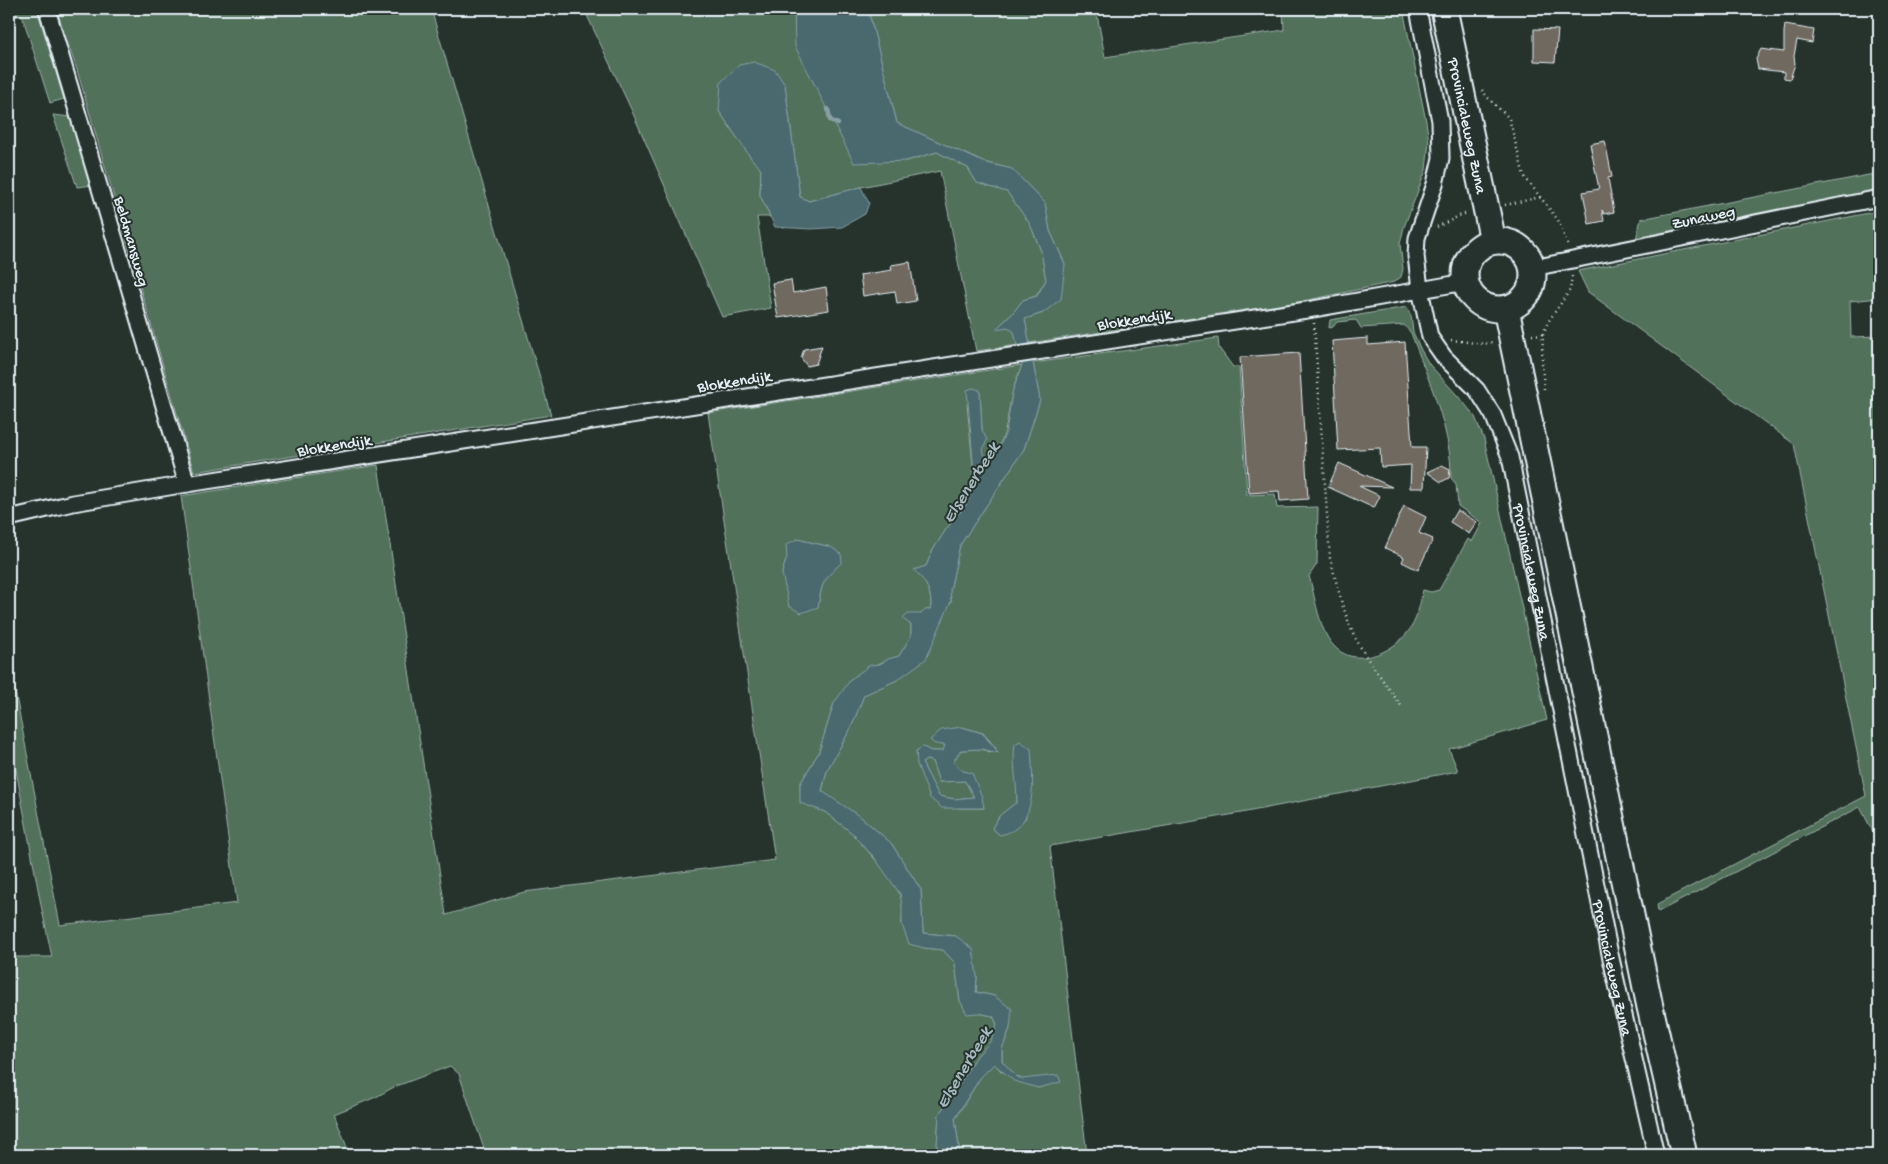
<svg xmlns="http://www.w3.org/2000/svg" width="1888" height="1164" font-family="'Gochi Hand',sans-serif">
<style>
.green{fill:#51715a;stroke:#9cb1a9;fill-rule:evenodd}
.water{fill:#48696e;stroke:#889fa5;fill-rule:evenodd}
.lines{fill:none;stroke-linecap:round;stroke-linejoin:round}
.stream{stroke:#889fa5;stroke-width:4.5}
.building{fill:#70695e;stroke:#e8f1f8}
.street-casing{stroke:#e8f1f8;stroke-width:19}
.primary-casing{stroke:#e8f1f8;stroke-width:29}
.path{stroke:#e8f1f8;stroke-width:2.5;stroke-dasharray:1 4;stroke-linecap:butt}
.street{stroke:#26332d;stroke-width:15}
.primary{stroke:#26332d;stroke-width:25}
.labels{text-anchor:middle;stroke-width:4;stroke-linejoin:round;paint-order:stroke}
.street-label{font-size:16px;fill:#e8f1f8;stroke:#26332d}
.water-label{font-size:18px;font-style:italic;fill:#a8bbc1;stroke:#26332d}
</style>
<rect width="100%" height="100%" fill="#26332d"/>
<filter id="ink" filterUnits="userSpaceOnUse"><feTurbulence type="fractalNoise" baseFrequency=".02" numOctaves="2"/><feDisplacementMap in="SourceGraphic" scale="10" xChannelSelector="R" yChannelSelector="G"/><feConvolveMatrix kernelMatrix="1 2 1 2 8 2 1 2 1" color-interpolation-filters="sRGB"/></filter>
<g filter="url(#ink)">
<g class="green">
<path d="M9,9H37L64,99L50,103L22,15L9,18Z"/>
<path d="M56,9H431L551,415L194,472L77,70Z"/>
<path d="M584,9H794L796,46L906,161L937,152L968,168L977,183L1007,192L1030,224L1041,251L1046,280L1036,296L1023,300L1012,314L997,328L1008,327L1014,332L1018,345L976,351L940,171L861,187L809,201L800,197L785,85L719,111L751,158L761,169L760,195L770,217H757L771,308L722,317L631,109Z"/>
<path d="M868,9H1096L1105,57L1284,30L1283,9H1403L1426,121L1429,142L1426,170L1404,227L1400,244L1403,269L1401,277L1394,282L1299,302L1029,343L1025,319L1043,313L1065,264L1050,231L1045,203L1012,169L983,162L897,123Z"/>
<path d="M53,115L71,117L93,185L77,187Z"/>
<path d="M1879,173V191L1636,239L1641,219Z"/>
<path d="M1879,211V298L1850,301L1851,337L1879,336V844L1860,807L1658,912L1657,904L1866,796L1794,444L1588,292L1578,271Z"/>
<path d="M1407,307L1411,316L1413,332L1421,350L1429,364L1465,404L1475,417L1484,439L1547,720L1449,749L1458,771L1241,813L1050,846L1087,1155H960L955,1119L980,1078L994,1063L1001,1071L1038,1088L1060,1081L1058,1076L1022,1080L1016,1076L1002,1061V1049L1010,1028L994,996L976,992L977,977L956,936L923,933L921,890L891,843L862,818L822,792L827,770L851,728L864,695L897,680L951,601L950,590L960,545L1024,449L1040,400L1033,363L1218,338L1219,348L1233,367H1239L1247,495L1275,494L1277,508L1318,507L1317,564L1309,576C1315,596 1319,630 1333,645C1353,669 1391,654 1407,633C1417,622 1420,604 1423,590L1431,592L1439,590L1468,539L1472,542L1482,523L1458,506L1456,484L1451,478C1452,430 1427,377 1411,333L1404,325L1361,328L1356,320L1337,322L1333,327L1329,328L1330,320ZM962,727L983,733L996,748L990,752L981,749L961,750L952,762L976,783L984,808H959L930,798L916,751L923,747L931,751H943L945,745ZM1016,776L1026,818L1000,835L992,828L1000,815L1017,802Z"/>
<path d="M1022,365C1019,374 1014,384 1012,394C1005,425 1009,438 986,463L982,450L986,440L982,431L980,391L967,404L975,485L966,505L947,528L933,550L926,566L915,570C926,581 932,593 931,609L921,614L903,618L911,625V636L899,656C888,659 881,664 870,666L834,703L819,752L800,784L801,803L825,812L868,845L856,837C869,854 890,873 899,893C904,903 902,915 902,925L924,948L943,950L955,963L960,1001L978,1013L993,1016L997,1025L991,1041L974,1059L961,1082L939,1114L937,1146L938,1155H486L459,1074L450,1066L394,1087L376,1097L334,1114L350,1155H9V957H52L41,905L9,732V660L60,925L237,903L181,496L378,465L446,915L524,892L775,860L708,413ZM797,539L831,547L842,562C823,580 822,581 818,607L782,573L787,557Z"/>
<path d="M926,760L932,761L939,782L965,781L974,797L954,799L939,796L922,763Z"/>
</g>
<g class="water">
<path d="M794,9H868L897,123L983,162L1012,169L1045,203L1050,231L1065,264L1061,299L1043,313L1025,319L1040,400L1024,449L960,545L950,590L951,601L926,659L897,680L864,695L851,728L827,770L822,791L862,818L891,843L921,890L923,933L956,936L973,949L977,977L976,992L994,996L1012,1009L1010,1028L1002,1049V1061L1016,1076L1022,1079L1058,1075L1061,1082L1038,1088L1014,1081L994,1064L980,1078L955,1118L960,1155H938L937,1146L939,1114L961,1082L974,1059L991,1041L997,1024L993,1016L978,1013L967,1014L960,1001L955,963L943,950L924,948L909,944L902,925V905L900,894L874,857L853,835L856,836L825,812L800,803V784L819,752L834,703L851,679L870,665L880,664L888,659L899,656L911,636V625L903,619L908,614H921L925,610L931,609C932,592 926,581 914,570L926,566L933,550L947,528L966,505L975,485L967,390L973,388L980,390L982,430L987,440L983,450L987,462L998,450L1006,432L1012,393L1022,365L1014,332L1008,327L996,329L1012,314L1023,300L1037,296L1046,280L1041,251L1030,224L1007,192L977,183L968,168L937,152L906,161L854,163L795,46Z"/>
<path d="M754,62L775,70L785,85L800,197L809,201L861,187L869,203L865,214L842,227L811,229L775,227L760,195L761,169L751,158L719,111L721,82L739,65Z"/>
<path d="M797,539L831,547L841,554L842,562C823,580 822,581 818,607L801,613L789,606L782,573L787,557L786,545Z"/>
<path d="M962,727L982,733L999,753L981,749L961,750L953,762L963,771L972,773L982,797L984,808H942L930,798L917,764L916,751L923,747L931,751H943L945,745L935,744L930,740L941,730ZM926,760L932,761L939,782L965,781L974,797L954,799L939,796L922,763Z"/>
<path d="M1020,741L1031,749C1033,779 1039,828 1000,835L992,828L1000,815L1017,802C1017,782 1012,763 1015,744Z"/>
</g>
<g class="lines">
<path class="stream" d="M828,109L830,120L838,124"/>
</g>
<g class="building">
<path d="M1785,25L1814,30L1812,43L1797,40L1794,56L1795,64L1790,79L1784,78V72L1758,69L1756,59L1761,49L1784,52V32Z"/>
<path d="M1534,29L1558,30L1555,62L1534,61Z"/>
<path d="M1605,141L1612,177L1608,178L1614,212L1604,214L1602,210L1604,221L1589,224L1583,192L1599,189L1590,144Z"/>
<path d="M910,262L916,301L897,304L895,291L863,296L860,275L892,270L891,265Z"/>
<path d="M791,280L793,293L826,287L829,310L778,318L772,283Z"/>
<path d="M1368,338V345L1405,342L1412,447H1426L1424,488H1410L1411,465L1381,467L1380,448L1338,450L1332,341Z"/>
<path d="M822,346L816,364L807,366L801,358L804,349Z"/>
<path d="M1299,353L1308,499L1280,501L1279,491L1249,493L1240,357Z"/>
<path d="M1339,463L1392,487L1359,486L1380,496L1374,508L1328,487Z"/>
<path d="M1442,465L1450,469L1449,478L1441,482L1427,472Z"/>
<path d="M1404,506L1426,517L1419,533L1433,539L1418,570L1402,562L1404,557L1385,548Z"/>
<path d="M1457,510L1477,522L1469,534L1450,522Z"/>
</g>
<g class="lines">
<g class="street-casing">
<g id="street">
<path d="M47,9L187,484"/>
<path id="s1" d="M1418,9L1440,121L1441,158L1435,184L1417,238L1416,256L1420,289L1430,337L1444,357L1477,390L1493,415L1510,457L1610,954L1656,1155"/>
<path d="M1533,268L1879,198"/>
<path d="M9,518L73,503L187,484L1313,309L1465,282"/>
</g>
</g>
<g class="primary-casing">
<g id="primary">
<path id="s2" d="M1444,9L1493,241"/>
<circle cx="1499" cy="275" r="34"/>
<path d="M1506,309L1650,1007L1684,1155"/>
</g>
</g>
<g class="path">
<path d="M1482,90L1488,98L1509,118L1524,176L1558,220L1568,246"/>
<path d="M1505,205L1541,197"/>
<path d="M1437,227L1461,215L1468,213"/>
<path d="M1314,323L1330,558L1342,604L1353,634L1367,658L1402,707"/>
<path d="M1532,335L1543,334"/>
<path d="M1451,340L1484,344L1493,342"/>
<path d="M1544,389L1542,362L1543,334L1548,322L1570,290L1572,276"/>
</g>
<use href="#street" class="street"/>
<use href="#primary" class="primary"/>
</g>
</g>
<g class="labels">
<g class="street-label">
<text dy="6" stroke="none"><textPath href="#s2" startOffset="119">Provincialeweg Zuna</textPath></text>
<text transform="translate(1703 216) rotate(-12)" y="6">Zunaweg</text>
<text transform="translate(133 241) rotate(74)" y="6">Beldmansweg</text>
<text transform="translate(1134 318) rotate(-9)" y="6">Blokkendijk</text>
<text transform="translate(734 380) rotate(-9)" y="6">Blokkendijk</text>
<text transform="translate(334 444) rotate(-9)" y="6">Blokkendijk</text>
<text dy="6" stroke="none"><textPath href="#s1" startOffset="598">Provincialeweg Zuna</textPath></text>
<text dy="6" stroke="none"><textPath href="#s1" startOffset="1002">Provincialeweg Zuna</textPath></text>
</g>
<g class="water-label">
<text transform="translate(970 482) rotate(-58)" y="6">Elsenerbeek</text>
<text transform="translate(963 1067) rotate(-59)" y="6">Elsenerbeek</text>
</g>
</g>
<rect width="1888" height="1164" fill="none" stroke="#26332d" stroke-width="30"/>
<rect x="15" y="15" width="1858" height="1134" fill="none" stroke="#e8f1f8" stroke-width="2" filter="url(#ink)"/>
</svg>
